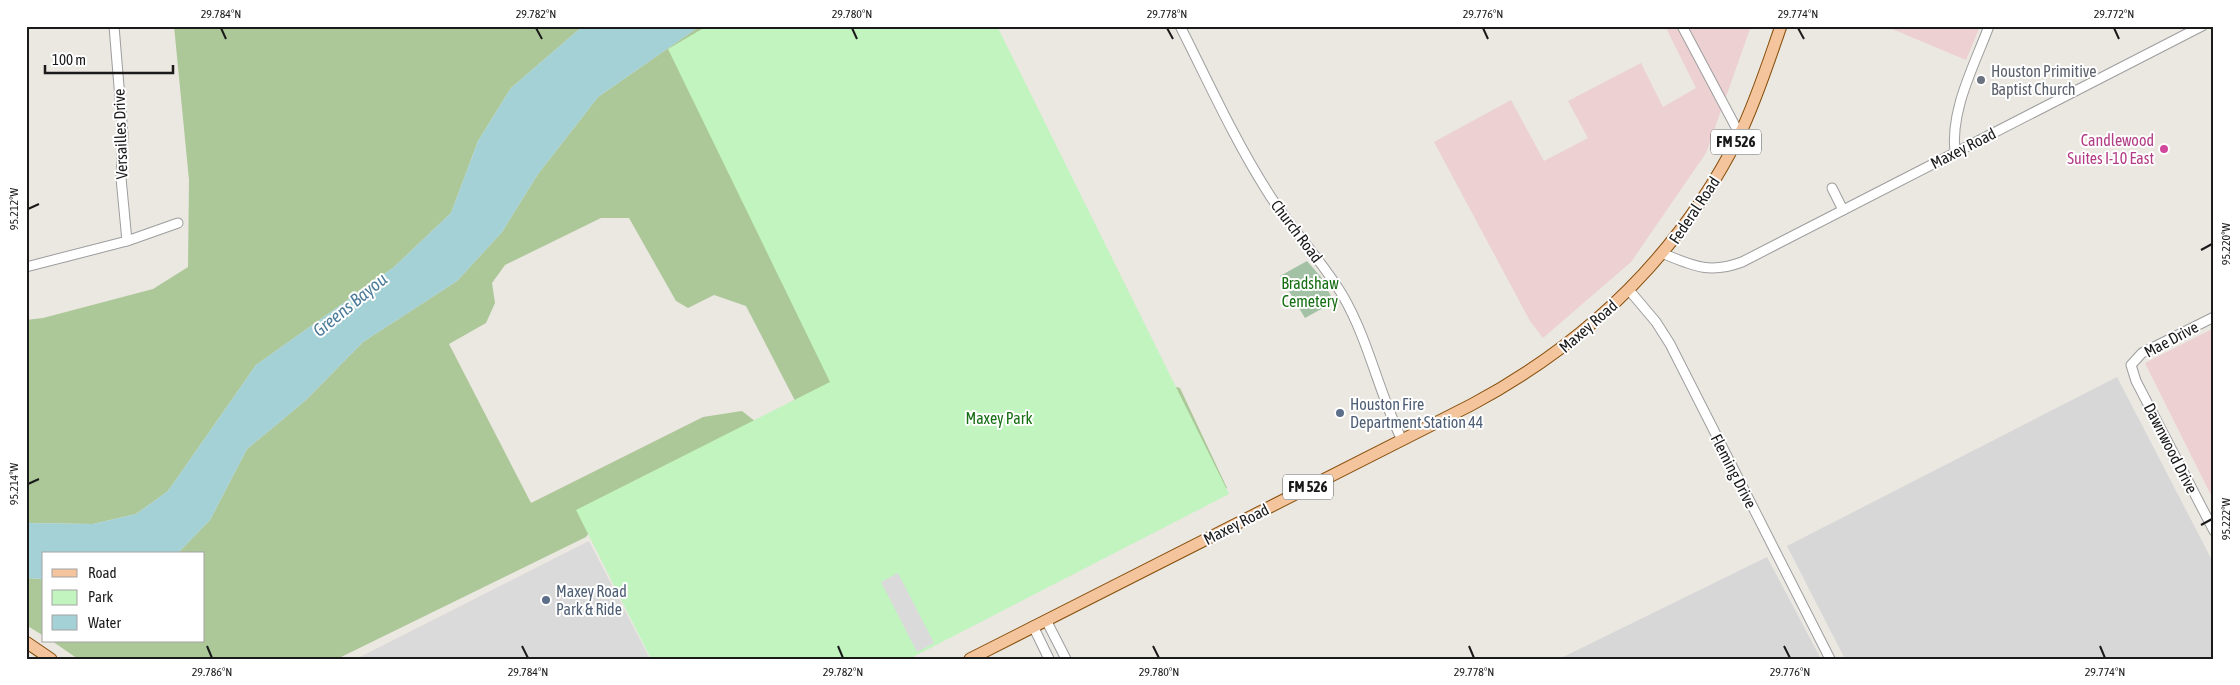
<svg xmlns="http://www.w3.org/2000/svg" width="2240" height="685" font-family="'Asap Condensed',sans-serif">
<style>
.residential{fill:#d8d7d8}
.commercial{fill:#ecd0d2}
.forest{fill:#acc898}
.cemetery{fill:#a3c2a5}
.park{fill:#c1f4bf}
.parking{fill:#dadada}
.water{fill:#a4d1d6}
.lines{fill:none;stroke-linecap:round;stroke-linejoin:round}
.minor-casing{stroke:#9e9e9e;stroke-width:11}
.major-casing{stroke:#864f0b;stroke-width:13}
.minor{stroke:#fff;stroke-width:9}
.major{stroke:#f4c49d;stroke-width:11}
.ticks{fill:none;stroke:#1a1a1a;stroke-width:2}
.worship-dot{fill:#6b7280;stroke:#fff;stroke-width:2}
.hotel-dot{fill:#d1479c;stroke:#fff;stroke-width:2}
.service-dot{fill:#5c6f8a;stroke:#fff;stroke-width:2}
.labels{text-anchor:middle;stroke-width:4;stroke-linejoin:round;paint-order:stroke}
.shield{fill:#fff;stroke:#5f5f5f;stroke-width:1}
.shield-label{font-size:15px;font-weight:bold;fill:#1a1a1a}
.worship-label{font-size:16px;fill:#5b616d;stroke:#fff;text-anchor:start}
.street-label{font-size:16px;fill:#1a1a1a;stroke:#fff}
.hotel-label{font-size:16px;fill:#b23c85;stroke:#fff;text-anchor:end}
.park-label{font-size:16px;fill:#166e13;stroke:#fff}
.service-label{font-size:16px;fill:#4e5e75;stroke:#fff;text-anchor:start}
.water-label{font-size:18px;font-style:italic;fill:#4c7c9a;stroke:#fff}
.neatline{fill:none;stroke:#1a1a1a;stroke-width:2}
.ticks-label{font-size:12px;text-anchor:middle;fill:#1a1a1a}
</style>
<rect width="100%" height="100%" fill="#ebe7e1"/>
<g class="residential">
<path d="M2117,377L2214,564V659H1845L1787,546Z"/>
<path d="M1767,557L1821,659H1559Z"/>
</g>
<g class="commercial">
<path d="M1665,26H1751L1706,153L1631,262L1543,338L1530,321L1434,142L1511,100L1544,161L1588,138L1568,101L1641,63L1663,107L1696,88Z"/>
<path d="M1885,26H1980L1966,60Z"/>
<path d="M2214,328V501L2145,363Z"/>
</g>
<g class="forest">
<path d="M174,26H583L511,88L478,141L451,213L394,267L256,365L168,491L136,514L93,524L26,523V320L43,318L153,289L188,267L189,180Z"/>
<path d="M700,26H996L1107,368L1180,388L1227,488L999,599L804,418L746,306L714,295L688,308L676,301L629,218H601L505,265L492,283L495,303L486,323L449,344L531,503L703,417L742,411L770,433L604,510L586,537L337,659H78L52,641H204V554H177L210,520L247,449L306,400L363,342L457,281L502,232L538,174L598,97Z"/>
<path d="M26,578L44,579V636L26,625Z"/>
</g>
<path class="cemetery" d="M1307,261L1321,277L1334,302L1305,318L1280,276Z"/>
<path class="park" d="M707,26H997L1229,494L909,659H651L576,510L830,382L668,49Z"/>
<g class="parking">
<path d="M589,541L650,659H356Z"/>
<path d="M898,573L934,643L917,652L881,582Z"/>
</g>
<path class="water" d="M583,26H700L598,97L538,174L502,232L457,281L363,342L306,400L247,449L210,520L177,554H44V579L26,578V523L93,524L136,514L168,491L256,365L394,267L451,213L478,141L511,88Z"/>
<g class="lines">
<g class="minor-casing">
<g id="minor">
<path d="M114,26L123,135L121,178L127,241"/>
<path d="M1180,26C1208,81 1234,139 1267,191C1290,228 1321,259 1343,296C1369,341 1379,394 1402,440"/>
<path d="M1682,26L1740,135"/>
<path d="M1955,153C1950,110 1974,66 1989,26"/>
<path d="M1832,188L1843,210"/>
<path d="M1664,254C1693,266 1710,274 1742,262L2202,26"/>
<path d="M26,267L127,241L178,223"/>
<path d="M1629,290L1656,322L1670,344L1830,659"/>
<path d="M2214,317L2142,353L2131,365L2136,381L2214,531"/>
<path d="M1046,620L1066,659"/>
<path d="M1033,626L1049,659"/>
</g>
</g>
<g class="major-casing">
<g id="major">
<path d="M26,642L51,659"/>
<path d="M970,659L1471,405C1589,342 1679,255 1739,136C1756,101 1768,63 1781,26"/>
</g>
</g>
<use href="#minor" class="minor"/>
<use href="#major" class="major"/>
</g>
<path class="ticks" d="M221,28L226,39M536,28L542,39M852,28L857,39M1167,28L1173,39M1483,28L1488,39M1798,28L1804,39M2114,28L2119,39M28,209L39,204M2201,250L2212,244M28,484L39,479M2201,525L2212,519M207,646L212,658M522,646L528,658M838,646L843,658M1153,646L1159,658M1469,646L1474,658M1784,646L1790,658M2100,646L2105,658"/>
<circle class="worship-dot" cx="1981" cy="80" r="5"/>
<circle class="hotel-dot" cx="2164" cy="149" r="5"/>
<g class="service-dot">
<circle cx="1340" cy="413" r="5"/>
<circle cx="546" cy="600" r="5"/>
</g>
<g class="labels">
<g class="shield">
<rect x="1711" y="129.5" width="50" height="25" rx="4"/>
<rect x="1283" y="474.5" width="50" height="25" rx="4"/>
</g>
<g class="shield-label">
<text x="1736" y="147">FM 526</text>
<text x="1308" y="492">FM 526</text>
</g>
<g class="worship-label">
<text x="1991" y="77">Houston Primitive<tspan x="1991" dy="18">Baptist Church</tspan></text>
</g>
<g class="street-label">
<text transform="translate(120 134) rotate(-92)" y="6">Versailles Drive</text>
<text transform="translate(1963 148) rotate(-27)" y="6">Maxey Road</text>
<text transform="translate(1694 210) rotate(-56)" y="6">Federal Road</text>
<text transform="translate(1297 231) rotate(53)" y="6">Church Road</text>
<text transform="translate(1588 326) rotate(-41)" y="6">Maxey Road</text>
<text transform="translate(2171 339) rotate(-28)" y="6">Mae Drive</text>
<text transform="translate(2171 448) rotate(63)" y="6">Dawnwood Drive</text>
<text transform="translate(1734 471) rotate(63)" y="6">Fleming Drive</text>
<text transform="translate(1236 524) rotate(-27)" y="6">Maxey Road</text>
</g>
<g class="hotel-label">
<text x="2154" y="146">Candlewood<tspan x="2154" dy="18">Suites I-10 East</tspan></text>
</g>
<g class="park-label">
<text x="1310" y="289">Bradshaw<tspan x="1310" dy="18">Cemetery</tspan></text>
<text x="999" y="424">Maxey Park</text>
</g>
<g class="service-label">
<text x="1350" y="410">Houston Fire<tspan x="1350" dy="18">Department Station 44</tspan></text>
<text x="556" y="597">Maxey Road<tspan x="556" dy="18">Park &amp; Ride</tspan></text>
</g>
<g class="water-label">
<text transform="translate(350 305) rotate(-39)" y="6">Greens Bayou</text>
</g>
</g>
<rect width="2240" height="685" fill="none" stroke="#ffffff" stroke-width="55"/>
<rect x="42" y="552" width="162" height="90" fill="#ffffff" stroke="#a3a3a3"/>
<rect x="52" y="569" width="25" height="8" fill="#f4c49d" stroke="#a3a3a3"/>
<text x="88" y="578" font-size="15" fill="#1a1a1a">Road</text>
<rect x="52" y="590" width="25" height="15" fill="#c1f4bf" stroke="#a3a3a3"/>
<text x="88" y="602" font-size="15" fill="#1a1a1a">Park</text>
<rect x="52" y="615" width="25" height="15" fill="#a4d1d6" stroke="#a3a3a3"/>
<text x="88" y="628" font-size="15" fill="#1a1a1a">Water</text>
<path d="M45 65v8h128v-8" fill="none" stroke="#1a1a1a" stroke-width="2.5"/>
<text x="52" y="65" font-size="15" fill="#1a1a1a" stroke="#ffffff" stroke-width="4" paint-order="stroke">100 m</text>
<rect x="28" y="28" width="2184" height="630" class="neatline"/>
<g class="ticks-label">
<text x="221" y="18">29.784°N</text>
<text x="536" y="18">29.782°N</text>
<text x="852" y="18">29.780°N</text>
<text x="1167" y="18">29.778°N</text>
<text x="1483" y="18">29.776°N</text>
<text x="1798" y="18">29.774°N</text>
<text x="2114" y="18">29.772°N</text>
<text transform="translate(14 209) rotate(-90)" y="4">95.212°W</text>
<text transform="translate(2226 244) rotate(-90)" y="4">95.220°W</text>
<text transform="translate(14 484) rotate(-90)" y="4">95.214°W</text>
<text transform="translate(2226 519) rotate(-90)" y="4">95.222°W</text>
<text x="212" y="676">29.786°N</text>
<text x="528" y="676">29.784°N</text>
<text x="843" y="676">29.782°N</text>
<text x="1159" y="676">29.780°N</text>
<text x="1474" y="676">29.778°N</text>
<text x="1790" y="676">29.776°N</text>
<text x="2105" y="676">29.774°N</text>
</g>
</svg>
